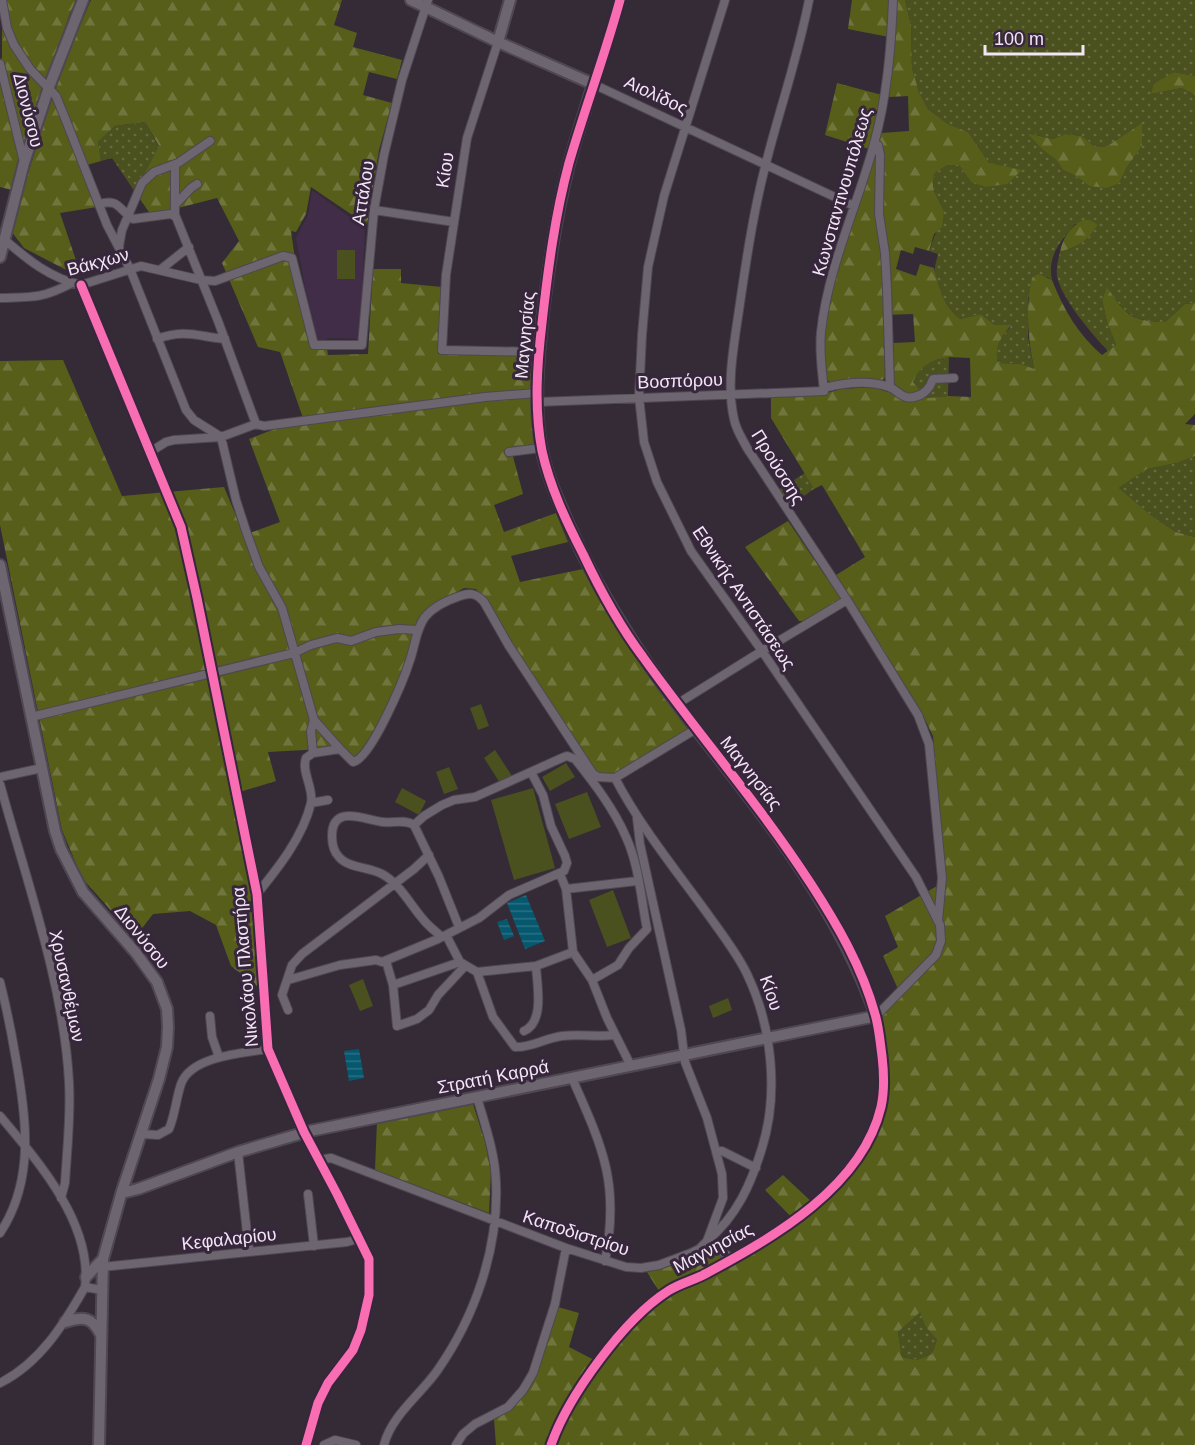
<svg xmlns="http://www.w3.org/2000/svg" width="1195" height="1445" font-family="Arial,sans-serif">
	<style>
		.built { fill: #412d47 }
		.grass { fill: url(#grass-dots); fill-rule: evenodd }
		.forest { fill: url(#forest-firs); fill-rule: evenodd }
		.pitch { fill: #4a511e }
		.water { fill: url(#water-rules) }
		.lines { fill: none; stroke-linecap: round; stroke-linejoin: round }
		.street-casing { stroke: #4f4751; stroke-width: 10 }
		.secondary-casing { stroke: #4f4751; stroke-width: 14 }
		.street { stroke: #6d6670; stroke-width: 8 }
		.secondary { stroke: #6d6670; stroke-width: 10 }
		.cycleway-casing { stroke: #37263c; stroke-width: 13 }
		.cycleway { stroke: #f96db3; stroke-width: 9 }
		.labels { text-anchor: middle; stroke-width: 6; stroke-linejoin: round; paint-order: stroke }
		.street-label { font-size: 18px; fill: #f2e6f5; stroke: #37263c }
	</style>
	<defs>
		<pattern id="grass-dots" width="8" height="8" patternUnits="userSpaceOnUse" patternTransform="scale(1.5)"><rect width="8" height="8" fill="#4a511e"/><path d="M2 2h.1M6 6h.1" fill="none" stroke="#656a3f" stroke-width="1.8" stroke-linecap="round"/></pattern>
		<pattern id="forest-firs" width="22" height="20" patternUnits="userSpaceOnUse" patternTransform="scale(1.5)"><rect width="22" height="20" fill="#565e1a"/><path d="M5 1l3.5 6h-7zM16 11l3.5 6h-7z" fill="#6f753c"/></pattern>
		<pattern id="water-rules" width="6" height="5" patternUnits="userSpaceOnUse" patternTransform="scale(1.5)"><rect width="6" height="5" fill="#06586f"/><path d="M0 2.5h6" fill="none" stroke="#2b7084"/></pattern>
	</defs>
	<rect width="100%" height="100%" fill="#342b37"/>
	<path class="built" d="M312,190L365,228L360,339L327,338V342L315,341L296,238L308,215Z"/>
	<path class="grass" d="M905,0H1195V76L1174,72L1151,94L1182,88L1195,95V303L1185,304L1165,322C1131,321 1127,315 1107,288L1102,300L1107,322L1116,345L1108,351C1092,334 1061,298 1057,276C1056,267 1058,260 1060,252C1079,246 1087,242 1098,225L1075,224C1060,242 1047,256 1052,280L1047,277L1028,297V337L1034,370L1021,364L998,363C994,346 1000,339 1011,326L995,325L981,314L960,319C947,307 934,288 935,268C935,264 937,259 938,254L929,251L944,211L933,189L934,174L947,165H959L971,182L989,163L968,132L948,124L928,109L919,92L912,68L911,25ZM1141,124L1142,146L1127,167L1119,183L1089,186L1076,176L1063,170L1056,160L1043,150L1028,133L1053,139L1067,134L1082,136L1095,147H1106Z
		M145,122L159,147L135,192L112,158L101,161L98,142L115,126Z
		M949,357L948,396L927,398L913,382C922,363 929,361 949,357Z
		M1195,456V537L1176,532L1152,516L1119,488L1147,469L1177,463Z
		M805,473L814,489L789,506L778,490Z
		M920,1311L925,1326L937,1340L932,1354L917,1360L902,1357L898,1332Z"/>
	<path class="forest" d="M2,0H77L70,13L43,92L12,190L0,187V59L2,58Z
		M91,0H342L334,25L357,33L353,47L402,60L397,79L369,72L363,95L392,103L379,150L367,225L311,187L306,214L296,232L291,231L296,266L314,343H326L328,355L368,354L373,269H401V283L442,287L438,354L536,356L537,444L511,449L523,494L494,505L504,532L556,513L568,542L511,556L520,582L583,569L610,617L691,729L618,773L607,776H598L476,589L464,588L427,610L403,675L386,712L361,755L354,761L341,748L268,752L276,781L233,794L252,893L261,989L231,966L216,925L190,911L153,914L140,931L123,924L82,878L62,830L0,525V361L63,360L122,496L224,487L244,535L280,522L249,439L303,418L280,352L258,347L222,263L239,241L217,198L151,215L135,192L159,146L145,122L115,126L98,142L101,161L87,165L97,207L60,213L80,272L74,274L24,248L11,231C34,153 57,75 91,0Z
		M852,0H905L911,25L912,68L919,92L928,109L948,124L968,132L989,163L1022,170L1007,184L986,187L971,182L959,165H947L934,174L933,189L944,211L942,227L934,234L929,251L915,247L913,254L901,250L896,269L916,276L920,264L934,268C939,290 943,304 960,319L981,314L995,325H1011C1001,338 994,346 998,363L1021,364L1034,369C1028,338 1025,309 1032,278L1038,274L1052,280C1064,310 1078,334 1102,355L1116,345L1107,322L1102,300L1107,287C1126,315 1130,321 1165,322L1185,304L1195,303V414L1185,424L1195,425V456L1177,463L1147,469L1119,488L1152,516L1176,532L1195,537V1445H496L494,1419C499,1416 506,1413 510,1409C539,1383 547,1342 558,1307L579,1313L569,1347L602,1364L619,1345L620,1337L664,1299L647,1272C671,1267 689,1261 708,1246L731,1263L795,1221L765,1190L783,1175L815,1205L858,1161L888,1083L886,1047L879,1013L898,989L883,956L898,947L885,916L937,886L945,884L933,736L921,711L849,596L803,621H799L745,547L788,521L828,580L865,557L822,485L814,489L771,418V396L827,393L841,389L858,388H876L888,392C896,376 894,360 893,343L915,342L913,314L884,315L885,378L881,381L860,379L830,382L825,379L824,331L829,299L869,149L825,135L837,83L882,95L881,133L909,131L908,96L889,97L894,38L848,29ZM949,357L970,358L971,397L948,396L927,398L913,382C922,364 929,361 949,357ZM920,1312L925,1326L937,1340L932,1354L917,1360L902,1357L898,1332Z
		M1174,72L1195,76V95L1182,88L1151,94L1154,84Z
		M1142,123V146L1127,167L1119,183L1107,188L1089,186L1076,176L1063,170L1056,160L1043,150L1027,133L1053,139L1066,134L1082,136L1095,147H1106Z
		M1083,220H1090L1098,225C1087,242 1079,246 1060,252C1063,237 1070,227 1083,220Z
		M472,1101L485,1142L491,1172L489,1213L375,1170L377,1121Z"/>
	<path class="pitch" d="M337,250H355V279H337Z
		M481,704L489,726L478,730L470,708Z
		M495,750L512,776L500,783L484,758Z
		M566,763L575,777L550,791L542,777Z
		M449,767L458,789L444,794L436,772Z
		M402,788L426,801L419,815L395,802Z
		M533,788L555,868L514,880L491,800Z
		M587,792L601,827L569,839L555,804Z
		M613,890L631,938L607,947L589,900Z
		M363,979L373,1006L360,1011L349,985Z
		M728,998L732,1010L713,1018L709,1006Z"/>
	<path class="water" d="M526,895L545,941L525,949L507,903Z
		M507,919L514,936L504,940L497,922Z
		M359,1049L364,1078L349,1081L344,1051Z"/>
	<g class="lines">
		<defs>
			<path id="street" d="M2,0L7,28L14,45L30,69L56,96L65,118L107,225L130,269L186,410L194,420L221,437L236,500L246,531L259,567L282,608L314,720L311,731L313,753
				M620,0L593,84L854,206
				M809,0C798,57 779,111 765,167C753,214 746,262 739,310C734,345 726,384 734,419C736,430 742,438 747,448L847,600L918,715L929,744L942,878L938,921
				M498,42L467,138L446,275L442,350L539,352
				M0,64L24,162
				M874,143L878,145L880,155L879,214L885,253L887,289L890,387
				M99,204C119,198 119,210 133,219L171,214L176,217L218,321L256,424
				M175,205L191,188L197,184
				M374,210L454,222
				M175,215V164
				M5,240C28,260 50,278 81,285L141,266L201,280L215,281L283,256L292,258L314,345H362L374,210L384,155L402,80L428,0
				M119,246L122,230L142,183L154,172L178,163L210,141
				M160,270L189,247
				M81,285L181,527L197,598L257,894L268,1049L304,1132L337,1194L369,1259V1295L361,1330L353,1350L328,1383L318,1403L306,1445
				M0,298C33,297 41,299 72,283
				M157,339C185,329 196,336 225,339
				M824,388C844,383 869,380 889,387C898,390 902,400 914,397C924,395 930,388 933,379L954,378
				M538,402L824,391C822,371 819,352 821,332C828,267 857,207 874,144C887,97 891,49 893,0
				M150,452L166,442L174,440L221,437L256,424L264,426L485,397L537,393
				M509,452L541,448
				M677,704L762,651L847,600
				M31,717L294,653L311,645L337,638L351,641L376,632L399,629L418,630
				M314,720L340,749
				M0,777L42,768
				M615,778C640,826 675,869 707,913C721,933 737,953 747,974C772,1026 779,1093 762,1148C751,1184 737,1216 707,1241L732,1259
				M0,784C26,879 64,985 69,1082C71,1116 67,1150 65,1183L61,1198
				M311,803L328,800
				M414,825L424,816L442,805L454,800L475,797L564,757L567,756L575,759C594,783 614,809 626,837C639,865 641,899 647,929L629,948L618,965L592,980
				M560,874L566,889L573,952L592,980L607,1018L631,1066
				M566,889L637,881
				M257,894C278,868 303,837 311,803C314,788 301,772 306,758L313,753L340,749L353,762C371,759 404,679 410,660C415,646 416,629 425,617C434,606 448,600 460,596C471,592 477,594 484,602L509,646L593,774L598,777L615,778L696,729
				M446,935L460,962L477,972L536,966L573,952
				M442,937C435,931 428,926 422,918C410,904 399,883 382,874C369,867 348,868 339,857C334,852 332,843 332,836C332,803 365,820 383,822C393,823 405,819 414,825L439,877L459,927
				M386,961L393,985L397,1026L417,1019L429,1010L438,995L465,966
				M477,972L493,1017L515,1047C532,1048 545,1038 562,1036C580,1034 597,1037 615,1035
				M288,980L340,965L376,960L382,962L438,939L479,918L509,895L564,871L567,863L565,856L551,826L543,795L531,772
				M0,982C6,1006 11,1030 15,1054C26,1114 36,1179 0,1233
				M393,985L460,962
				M288,1010L282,995L292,965L302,954L414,869L429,855
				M210,1016L212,1037L219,1057
				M524,1031C545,1022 537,985 536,966
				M572,1078C603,1148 620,1184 605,1261
				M0,1116C38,1161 93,1224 85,1287C64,1324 40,1363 0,1383
				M142,1134L158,1135L169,1129C175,1115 176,1099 181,1084C191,1056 243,1053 268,1049
				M238,1152L249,1251
				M717,1152L722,1151L756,1168
				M319,1160L331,1158L566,1248L626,1267L641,1268L659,1265L691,1253L699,1249L707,1241L723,1198L722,1174L707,1118L685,1062L681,1030L640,844L637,818
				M308,1194L314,1246
				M102,1267L347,1242L358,1239
				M85,1287L102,1290
				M324,1445L335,1440L356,1445
				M384,1445C391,1416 420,1395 437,1371C475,1317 499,1248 496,1182C495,1153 485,1125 477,1097
				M456,1445L463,1434L475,1424L508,1407L523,1390L533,1373L555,1304L566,1248
				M551,1445C566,1393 621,1327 664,1294C679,1282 700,1277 717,1267C746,1250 779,1234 806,1212C814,1206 821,1197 829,1190C856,1162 882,1129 884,1088C885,1065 880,1040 876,1016L936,955L941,941L940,925L916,877L762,651L691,551L657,482L644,442L639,397L642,335L648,267L664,196L725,0"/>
			<path id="secondary" d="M498,42L510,0
				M0,257L24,163L49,87L83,0
				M0,565L55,831L61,849L83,892L136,953L157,982L167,1009L168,1027L167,1047L159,1079L122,1191L103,1259L99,1445
				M122,1191L126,1192L138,1189L238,1152L310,1131L876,1016C840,913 774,828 707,743C653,675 604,605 569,525C558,500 546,474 541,446C534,405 538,363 542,322C548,270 555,219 568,168C575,140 585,112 593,84L498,42L411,0
				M86,1277L103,1259
				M65,1322C84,1316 92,1317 101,1335"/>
		</defs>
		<use href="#street" class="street-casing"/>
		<use href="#secondary" class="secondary-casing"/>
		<use href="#street" class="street"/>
		<use href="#secondary" class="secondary"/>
		<defs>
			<path id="cycleway" d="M81,285L181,527L197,598L257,894L268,1049L304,1132L337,1194L369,1259V1295L361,1330L353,1350L328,1383L318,1403L306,1445
				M551,1445C568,1396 624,1319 668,1291C680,1283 695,1280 707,1273C774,1237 862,1187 881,1107C885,1089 884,1073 882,1056C880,1042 879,1027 875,1014C862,967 837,924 811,884C760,805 698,734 643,657C619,625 600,590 583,554C566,521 550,487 542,451C534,409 537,365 542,323C548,269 555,215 569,163C585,108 605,55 620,0"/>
		</defs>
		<use href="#cycleway" class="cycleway-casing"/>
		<use href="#cycleway" class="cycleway"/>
	</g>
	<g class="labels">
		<g class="street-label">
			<text transform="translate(656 95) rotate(25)" y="6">Αιολίδος</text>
			<text transform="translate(28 110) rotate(76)" y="6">Διονύσου</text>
			<text transform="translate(445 170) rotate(-81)" y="6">Κίου</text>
			<text transform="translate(842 192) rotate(-74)" y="6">Κωνσταντινουπόλεως</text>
			<text transform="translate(363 193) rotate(-81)" y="6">Αττάλου</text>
			<text transform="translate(98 262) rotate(-15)" y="6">Βάκχων</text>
			<text transform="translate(525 335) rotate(-85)" y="6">Μαγνησίας</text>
			<text transform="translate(680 381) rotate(-2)" y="6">Βοσπόρου</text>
			<text transform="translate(778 467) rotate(58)" y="6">Προύσσης</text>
			<text transform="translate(744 598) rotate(56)" y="6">Εθνικής Αντιστάσεως</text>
			<text transform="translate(751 773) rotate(52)" y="6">Μαγνησίας</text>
			<text transform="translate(142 937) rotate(51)" y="6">Διονύσου</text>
			<text transform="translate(245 967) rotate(-95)" y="6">Νικολάου Πλαστήρα</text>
			<text transform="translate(67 986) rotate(78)" y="6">Χρυσανθέμων</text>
			<text transform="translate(771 993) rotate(71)" y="6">Κίου</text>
			<text transform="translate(493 1077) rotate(-11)" y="6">Στρατή Καρρά</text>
			<text transform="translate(576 1233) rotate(18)" y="6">Καποδιστρίου</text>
			<text transform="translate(229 1239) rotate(-6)" y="6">Κεφαλαρίου</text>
			<text transform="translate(713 1248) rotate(-28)" y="6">Μαγνησίας</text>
		</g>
	</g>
	<path d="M985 45v9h98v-9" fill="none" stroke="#f2e6f5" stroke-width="3"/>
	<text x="994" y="45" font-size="18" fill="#f2e6f5" stroke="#37263c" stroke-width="4.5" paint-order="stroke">100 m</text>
</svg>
